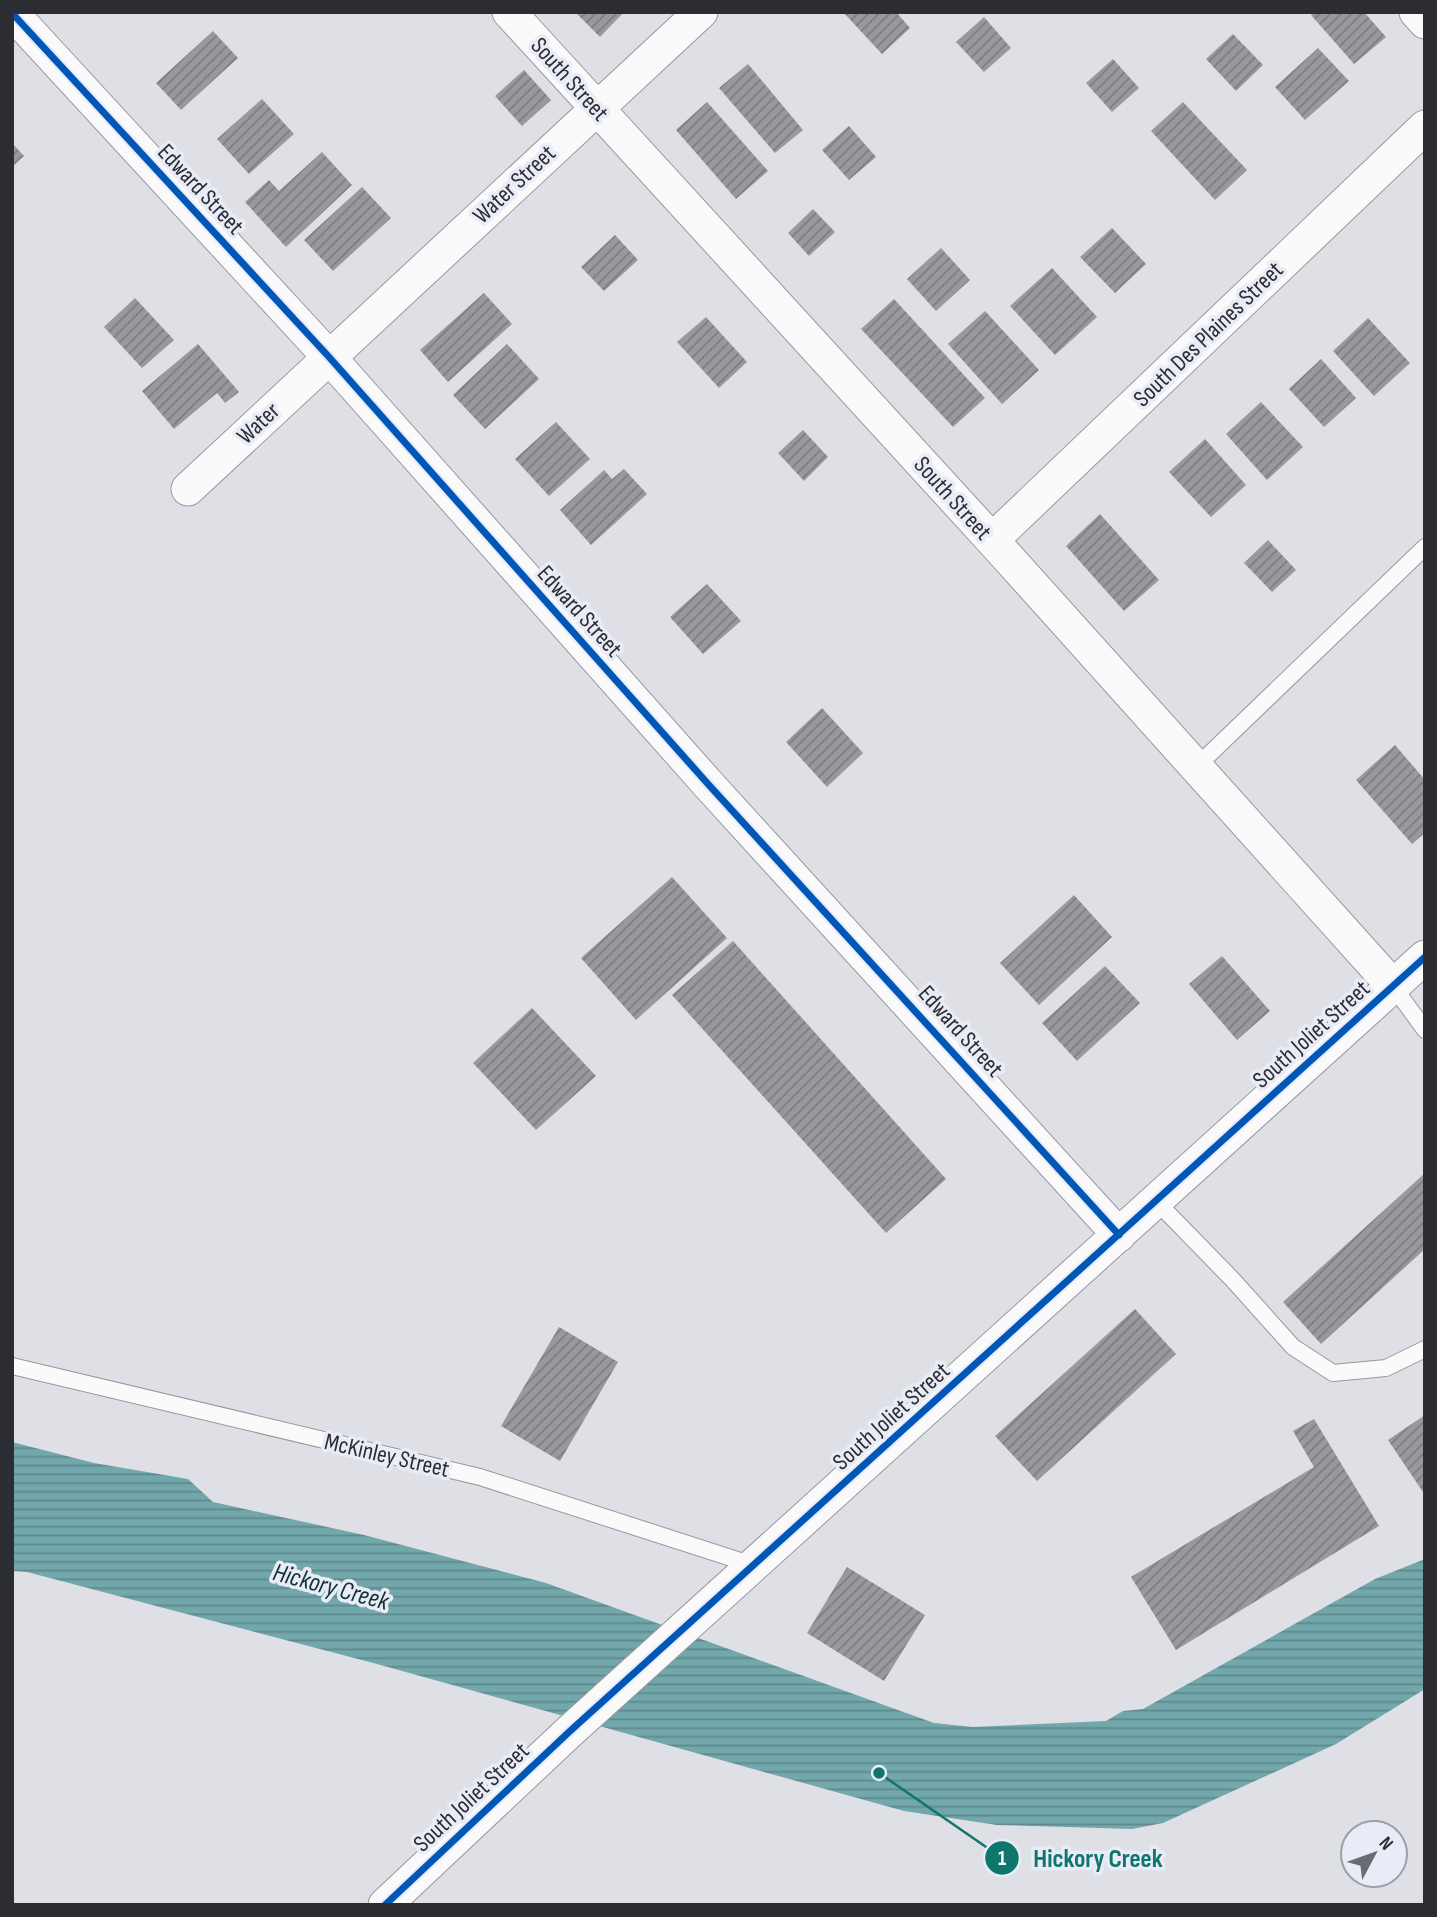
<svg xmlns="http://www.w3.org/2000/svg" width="1437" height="1917" font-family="'Sofia Sans Condensed',sans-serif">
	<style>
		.water { fill: url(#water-rules) }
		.building { fill: url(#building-hatch) }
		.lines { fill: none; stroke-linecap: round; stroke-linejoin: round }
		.service-casing { stroke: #98989d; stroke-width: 18 }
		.minor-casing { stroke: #98989d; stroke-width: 35 }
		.service { stroke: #fafafb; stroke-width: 16 }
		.minor { stroke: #fafafb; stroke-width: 33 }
		.cycleway-casing { stroke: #e9ebf7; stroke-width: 11 }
		.cycleway { stroke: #0057b8; stroke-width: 7 }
		.labels { text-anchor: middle; stroke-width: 7; stroke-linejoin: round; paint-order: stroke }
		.street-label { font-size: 24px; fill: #2c2d32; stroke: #e9ebf7 }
		.water-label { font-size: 26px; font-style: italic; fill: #113537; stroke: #e9ebf7 }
		.leader { fill: none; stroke: #0f766e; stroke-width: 2.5 }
		.callout-dot { fill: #0f766e; stroke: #e9ebf7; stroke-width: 2.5 }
		.mark-label { font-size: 21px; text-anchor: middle; font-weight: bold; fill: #fff }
		.callout-label { font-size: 26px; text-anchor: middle; font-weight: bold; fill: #0f766e; stroke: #e9ebf7; stroke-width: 7; stroke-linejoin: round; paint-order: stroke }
	</style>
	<defs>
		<pattern id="water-rules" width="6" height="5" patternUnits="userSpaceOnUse" patternTransform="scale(1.75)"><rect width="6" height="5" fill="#72a7ac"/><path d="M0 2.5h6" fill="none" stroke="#5e888d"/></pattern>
		<pattern id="building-hatch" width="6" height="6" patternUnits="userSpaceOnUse" patternTransform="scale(1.75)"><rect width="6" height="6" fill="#98999d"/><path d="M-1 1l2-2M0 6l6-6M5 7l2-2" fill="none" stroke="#7c7d81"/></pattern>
	</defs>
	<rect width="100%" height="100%" fill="#dfe0e6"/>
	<path class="water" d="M12,1442L94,1463L188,1479L213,1502L364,1535L546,1583L934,1723L973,1727L1106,1721L1123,1711L1143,1709L1375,1579L1425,1559V1689L1336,1744L1163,1823L1132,1829L997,1825L904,1811L377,1664L27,1572L12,1571Z"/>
	<path class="building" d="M575,12H624L600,37Z
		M843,12H896L910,28L882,54Z
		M1315,12H1364L1386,37L1354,64L1311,15Z
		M984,17L1011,48L984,72L956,42Z
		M213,31L238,58L181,110L156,83Z
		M1233,34L1263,65L1236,91L1206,59Z
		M1318,48L1349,81L1305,120L1275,87Z
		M1113,59L1139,88L1112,112L1086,83Z
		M748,64L803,130L775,153L719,88Z
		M524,70L551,100L522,126L495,96Z
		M262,99L294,134L249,174L217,139Z
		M707,102L768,171L736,199L676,130Z
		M1183,102L1247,170L1215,200L1151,131Z
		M849,126L876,157L849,180L822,150Z
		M12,143L24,156L12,167Z
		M322,152L352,185L286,247L245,202L269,180L279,191Z
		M362,187L391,218L333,271L304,240Z
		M813,209L835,232L809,256L788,233Z
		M1112,228L1146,264L1115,293L1080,257Z
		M615,235L638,260L604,291L581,267Z
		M941,248L970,280L936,311L907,279Z
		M1052,268L1097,317L1055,355L1010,306Z
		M484,293L512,324L448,382L420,350Z
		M135,298L174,340L142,368L104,327Z
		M894,299L985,398L953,427L861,329Z
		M985,311L1039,370L1002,404L948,344Z
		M706,317L747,362L719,388L677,342Z
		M1368,318L1410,363L1374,396L1333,351Z
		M198,344L239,392L225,403L217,393L174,429L142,391Z
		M507,344L539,379L485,429L453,395Z
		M1321,359L1356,398L1324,427L1289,389Z
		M1261,402L1303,447L1267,480L1226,434Z
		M556,422L590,459L549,496L515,459Z
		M803,430L828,457L804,481L778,453Z
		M1205,439L1246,485L1211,517L1169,472Z
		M624,469L647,494L591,545L560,510L604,470L612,479Z
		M1100,514L1159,580L1124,611L1066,546Z
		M1268,540L1296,570L1272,592L1244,563Z
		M707,584L741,621L703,654L670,617Z
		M822,708L863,753L827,787L786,742Z
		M1395,745L1425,780V833L1412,844L1356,780Z
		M672,877L727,938L636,1020L581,958Z
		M1074,895L1112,937L1039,1005L1000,963Z
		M733,941L946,1179L886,1233L672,995Z
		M1222,956L1270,1011L1237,1040L1189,984Z
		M1105,966L1140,1003L1077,1061L1042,1023Z
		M532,1008L596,1076L536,1130L473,1063Z
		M1425,1173V1249L1321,1344L1283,1302Z
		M1135,1309L1176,1354L1037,1481L995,1436Z
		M559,1327L618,1362L560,1461L501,1426Z
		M1425,1415V1495L1388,1440Z
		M1314,1419L1379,1526L1176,1650L1131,1577L1314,1467L1293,1431Z
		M847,1567L925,1615L884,1681L807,1633Z"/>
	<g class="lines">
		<defs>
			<path id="service" d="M1195,768L1425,547
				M1393,986L1425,1030
				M1156,1201L1232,1279L1293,1347L1333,1373L1386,1368L1425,1349
				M12,1366L480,1477L753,1565"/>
			<path id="minor" d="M509,12L992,540L1393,986
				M1416,12L1425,22
				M12,13L329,357L708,784L1119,1235
				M188,489L701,12
				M992,540L1425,127
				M385,1905L569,1732L1425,957"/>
		</defs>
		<use href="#service" class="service-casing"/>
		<use href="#minor" class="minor-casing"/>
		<use href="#service" class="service"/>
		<use href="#minor" class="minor"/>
		<defs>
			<path id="cycleway" d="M12,13L329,357L708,784L1119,1235
				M385,1905L569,1732L1425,957"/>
		</defs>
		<use href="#cycleway" class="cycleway-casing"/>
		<use href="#cycleway" class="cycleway"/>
	</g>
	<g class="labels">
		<g class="street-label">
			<text transform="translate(570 79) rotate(48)" y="8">South Street</text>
			<text transform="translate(514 184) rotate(-43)" y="8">Water Street</text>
			<text transform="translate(201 189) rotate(47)" y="8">Edward Street</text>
			<text transform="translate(1208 334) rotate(-44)" y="8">South Des Plaines Street</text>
			<text transform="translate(258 423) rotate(-43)" y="8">Water</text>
			<text transform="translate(953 498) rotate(48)" y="8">South Street</text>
			<text transform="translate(580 611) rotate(48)" y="8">Edward Street</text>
			<text transform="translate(961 1031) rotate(48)" y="8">Edward Street</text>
			<text transform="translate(1311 1034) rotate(-42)" y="8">South Joliet Street</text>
			<text transform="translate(891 1416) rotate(-42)" y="8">South Joliet Street</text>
			<text transform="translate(387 1455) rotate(13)" y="8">McKinley Street</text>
			<text transform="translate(471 1797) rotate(-43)" y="8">South Joliet Street</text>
		</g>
		<g class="water-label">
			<text transform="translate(331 1586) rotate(15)" y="9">Hickory Creek</text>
		</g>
	</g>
	<path class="leader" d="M879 1773L1002 1858"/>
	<g class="callout-dot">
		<circle cx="879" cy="1773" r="7"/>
		<circle cx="1002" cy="1858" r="18"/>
	</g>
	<g class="mark-label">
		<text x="1002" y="1865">1</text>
	</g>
	<g class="callout-label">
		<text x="1098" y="1867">Hickory Creek</text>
	</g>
	<rect width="1437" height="1917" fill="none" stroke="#2c2d32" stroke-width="28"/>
	<g transform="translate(1374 1854) rotate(49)"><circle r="33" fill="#e9ebf7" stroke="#9d9fa8" stroke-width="2"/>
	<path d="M0-5L12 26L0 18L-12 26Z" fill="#6b6c71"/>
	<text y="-10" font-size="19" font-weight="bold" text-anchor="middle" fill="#2c2d32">N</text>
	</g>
</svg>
